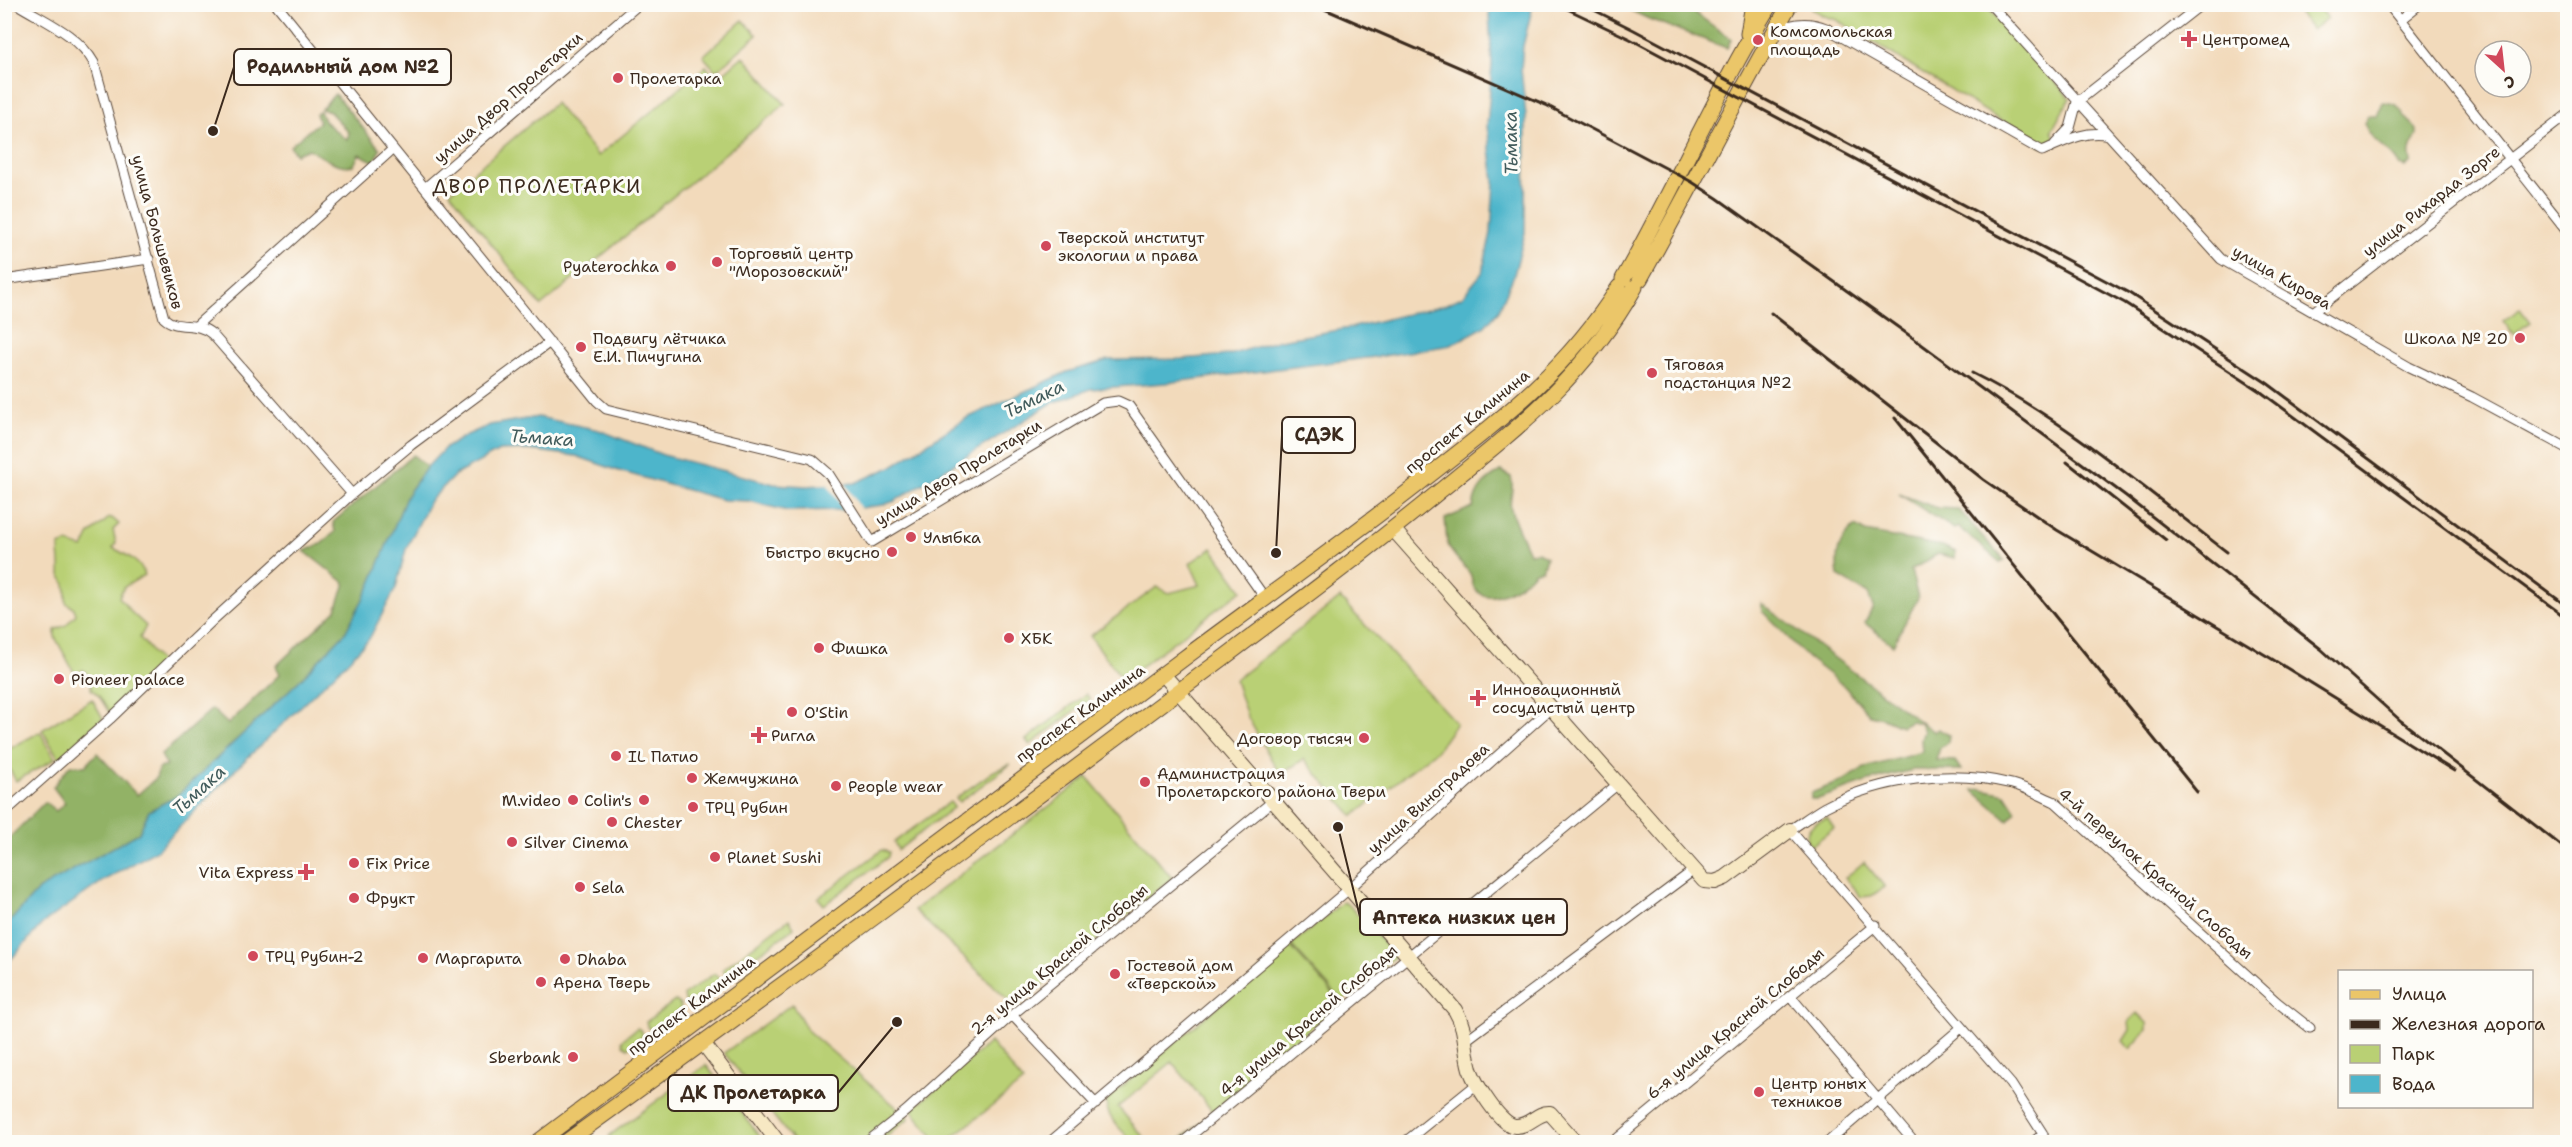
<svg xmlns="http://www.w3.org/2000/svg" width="2572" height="1147" font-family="'Shantell Sans',sans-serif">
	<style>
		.green { fill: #b9d074; stroke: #7a7d49; stroke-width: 1.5 }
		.forest { fill: #92b266; stroke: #666e42; stroke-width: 1.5 }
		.water { fill: #4db5cb; stroke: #447074; stroke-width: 1.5 }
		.pier { fill: #f2dabb }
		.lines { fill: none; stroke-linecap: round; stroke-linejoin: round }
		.street-casing { stroke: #564436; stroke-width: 11 }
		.secondary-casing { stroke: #564436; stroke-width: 16 }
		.primary-casing { stroke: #564436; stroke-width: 17 }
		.street { stroke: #fff; stroke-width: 9 }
		.secondary { stroke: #f7e8c3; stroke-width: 14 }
		.primary { stroke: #ebc669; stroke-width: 15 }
		.rail { stroke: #3b2a1e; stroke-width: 3 }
		.poi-dot { fill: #d1495b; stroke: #fdfcf7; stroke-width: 2 }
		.labels { text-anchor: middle; stroke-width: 6; stroke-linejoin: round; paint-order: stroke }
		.poi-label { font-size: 16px; fill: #3b2a1e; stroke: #fdfcf7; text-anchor: start }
		.street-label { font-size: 16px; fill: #3b2a1e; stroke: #fdfcf7 }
		.water-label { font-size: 18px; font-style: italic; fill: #415b5b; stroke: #fdfcf7 }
		.quarter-label { font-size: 20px; letter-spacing: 1.5px; fill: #3b2a1e; stroke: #fdfcf7 }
		.leader { fill: none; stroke: #3b2a1e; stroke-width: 2 }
		.callout-dot { fill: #3b2a1e; stroke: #fdfcf7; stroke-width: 2 }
		.callout { fill: #fdfcf7; stroke: #3b2a1e; stroke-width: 2 }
		.callout-label { font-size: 18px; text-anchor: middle; font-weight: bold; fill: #3b2a1e }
	</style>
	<rect width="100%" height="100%" fill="#fdfcf7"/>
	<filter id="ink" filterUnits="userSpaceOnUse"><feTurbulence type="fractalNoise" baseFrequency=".0167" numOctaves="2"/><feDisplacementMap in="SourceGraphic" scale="12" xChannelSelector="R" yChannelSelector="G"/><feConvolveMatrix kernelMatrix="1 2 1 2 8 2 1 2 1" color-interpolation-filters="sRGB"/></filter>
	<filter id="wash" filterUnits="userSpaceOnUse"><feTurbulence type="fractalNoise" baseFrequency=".008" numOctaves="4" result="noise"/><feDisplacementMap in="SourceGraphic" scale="24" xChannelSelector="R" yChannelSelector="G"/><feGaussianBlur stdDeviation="1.35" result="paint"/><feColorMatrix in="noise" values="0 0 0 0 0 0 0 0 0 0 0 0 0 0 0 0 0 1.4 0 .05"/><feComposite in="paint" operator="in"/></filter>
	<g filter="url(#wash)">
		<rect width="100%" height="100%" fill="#f2dabb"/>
		<path class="green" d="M1812,5H1985L2070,98L2052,130L2055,140L2042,146L1837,20L1824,16L1812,9Z
			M2294,5H2316L2327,18L2312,30L2293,6Z
			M743,20L757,35L716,71L703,56Z
			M743,56L785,104L541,306L450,192L555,103L598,156L706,66L717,79Z
			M2520,309L2530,322L2513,334L2503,321Z
			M109,518H112L119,524L113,530L116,543L113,548C125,554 140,561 145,575L124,587L119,597L132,613L146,626L140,638L161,663L159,669L111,715L99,696L91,689V678L83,670L75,674L55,637V630L66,625L76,614L74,608L66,603C65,592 68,585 60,575C61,566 59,556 59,546L67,543L83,548L90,534Z
			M1212,548L1242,590L1123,680L1090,636L1157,587L1169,593L1200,585L1190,563Z
			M1340,598L1456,723L1437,750L1353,816L1304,759L1280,775L1246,714L1235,680Z
			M1086,694L1090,699L1030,745L1026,740Z
			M92,699L103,718L59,759L42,730Z
			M40,732L55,759L16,781L5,761V751Z
			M1011,764L959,802L956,798L994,771Z
			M1087,777L1172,878L1016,1007L914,910Z
			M950,802L954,807L898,850L894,842Z
			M1827,818L1834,828L1811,846L1806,840C1807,826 1815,822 1827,818Z
			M882,850L889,852L888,857L824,905L818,898Z
			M1864,862L1885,887L1871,896L1861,897L1845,878Z
			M1343,902L1349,905L1396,956L1342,1001L1291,945Z
			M789,919L794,928L728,976L725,974L723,969Z
			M1290,946L1341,1002L1180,1142H1177L1213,1112L1172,1062L1118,1107L1148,1142H1133C1123,1131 1103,1116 1107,1099Z
			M714,974L719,977L720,982L690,1003L685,1001L684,995Z
			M675,1001L680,1004L681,1009L652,1030L648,1028L646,1022Z
			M792,1004L808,1031L909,1118L880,1142H794L724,1053Z
			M2137,1013L2147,1023V1030L2130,1049L2123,1041L2130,1030L2129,1022Z
			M637,1028L642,1031L643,1036L628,1048L623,1045L622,1040Z
			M990,1042L1023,1082L946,1142H938L911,1110Z
			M706,1065L764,1142H614L609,1136Z"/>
		<path class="forest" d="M1619,5H1684L1731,39L1727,48L1649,19Z
			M335,94L380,149L375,162L359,154L354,165C340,169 321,157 309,149L296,154L290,146L319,122L316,114L320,111L324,121L347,140L349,133L330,112L321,109Z
			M2383,102C2402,104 2398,109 2408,120C2412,124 2416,126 2417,131C2418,142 2406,144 2411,162L2405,167L2399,165C2390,148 2371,143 2364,123L2368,116H2377Z
			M413,455L427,467L407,495L370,586L345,633L300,680L177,796L149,811L139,833L39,889L5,927V842L45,802L56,811L65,803L53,787L70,765L85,766L97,753L137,795L156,778L159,768L167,766L161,755L212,709L228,724L280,674L276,666L336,610L345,583L304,551L321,544L335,532L333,522Z
			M1501,471L1511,477C1515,491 1508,497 1511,509C1515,524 1523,539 1529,553L1538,552L1546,557L1542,570L1535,571C1524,584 1491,608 1475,589C1471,584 1473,577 1469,572C1462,563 1450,554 1447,542C1446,535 1446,526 1445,519L1473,507C1476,488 1485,481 1501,471Z
			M1899,494L1937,508L1958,509L2004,560L2000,562L1958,527L1954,529Z
			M1855,526L1865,532L1942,546L1956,552L1955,558L1938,554L1911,570L1918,598L1893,645L1865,623L1873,607L1868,594L1838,576C1835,553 1838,541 1855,526Z
			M1761,603L1934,732L1938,729L1949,735L1948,742L1940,748L1936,760L1955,761L1961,770H1913L1869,781L1818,799H1811V793L1845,780L1862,769L1922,752L1921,739L1924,731L1920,723L1910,721L1901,726L1883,718L1870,715L1844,686L1808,658L1762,611Z
			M1982,789L2005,794L2016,811L2008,820L1973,790Z"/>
		<path class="water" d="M1492,5H1533L1523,46L1521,69L1526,116L1525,233L1514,275L1499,310L1484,327L1451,345L1383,356L1165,383L1091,389L1052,403L895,501L883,505L846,510L787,511L749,501L723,500L619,471L576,456L529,450L499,451L455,475L430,501L406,549L396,588L369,639L347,662L235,770L157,850L103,881L42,924L5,966V927L39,889L139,833L149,811L177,796L300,680L345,633L370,586L407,495L427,467L445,448L467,435L490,425L538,417L599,430L663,455L774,484L806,486L855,483L891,467L965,419L1067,372L1108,360L1181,359L1229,355L1280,340L1350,328L1444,305L1462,297L1482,273L1491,233L1494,180L1487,126L1492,65L1489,14Z"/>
		<path class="pier" d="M843,480L862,511L846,513L825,481Z"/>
	</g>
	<g filter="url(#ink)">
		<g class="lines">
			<defs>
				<path id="street" d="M17,4C44,21 78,34 94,63L164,318C178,331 196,320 212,334L352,494
					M276,4L597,401L606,409L812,459L828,473L872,542L1103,403L1118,401L1129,406L1265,598
					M1990,4L2221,259L2409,367L2472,397L2568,449
					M2388,4L2568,232
					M2400,20L2420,4
					M1777,31C1793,22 1809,21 1826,28L2042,151C2062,143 2085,129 2108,135
					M2055,144L2070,128L2077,102L2202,4
					M425,188L639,4
					M4,280L149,259
					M2313,312L2568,114
					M197,325L393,149
					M4,813L110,719L212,621L352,494L411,445L550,342
					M1791,997L1914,1142
					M1012,1015L1096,1104
					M1466,1040L1694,870
					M867,1142L906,1111L1012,1015L1273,801
					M1050,1142L1349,889L1551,708
					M1183,1142L1618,784
					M1405,1142L1477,1084
					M1613,1142L1876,925
					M1828,1142L1961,1028
					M2033,1142L2043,1134L2011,1084L1790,830C1802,822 1813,814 1825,807C1880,778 1951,769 2012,784C2027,788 2041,796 2055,802L2277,1002L2310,1028"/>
				<path id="secondary" d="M1393,529L1704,881L1715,882L1725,878L1790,830
					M1163,674L1455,1010C1467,1029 1464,1049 1470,1069C1475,1083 1500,1125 1515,1126C1529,1127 1537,1112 1550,1113L1576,1142
					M703,1043L778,1142"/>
				<path id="primary" d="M1748,34L1753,4
					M1623,279C1674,189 1716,93 1770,4
					M1640,279C1691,188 1738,95 1790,4
					M538,1142C753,982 966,819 1183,659C1261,601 1340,545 1417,485C1496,423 1564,374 1619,287
					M566,1142C777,990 986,835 1195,679C1278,617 1361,556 1441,490C1519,427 1585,376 1635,287"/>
			</defs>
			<use href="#street" class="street-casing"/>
			<use href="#secondary" class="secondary-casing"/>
			<use href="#primary" class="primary-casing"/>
			<use href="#street" class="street"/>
			<use href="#secondary" class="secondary"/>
			<use href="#primary" class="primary"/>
			<path class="rail" d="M1313,4L1546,105L1692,182L1717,198L1913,338L2126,496L2321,649L2401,721L2568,851
				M1557,4L1630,39L2125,303L2261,392L2568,619
				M1582,4L1634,30L2129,293L2267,383L2568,607
				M1771,313L1984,480L2057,530L2272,659L2454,771
				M1972,373C2065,419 2145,489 2227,552
				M1895,418L2197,792
				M2067,462L2166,540"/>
		</g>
	</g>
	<g class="poi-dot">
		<path d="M2186 30h6v6h6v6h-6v6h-6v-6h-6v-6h6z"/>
		<circle cx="1758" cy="40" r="6"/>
		<circle cx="618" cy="78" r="6"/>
		<circle cx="1046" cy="246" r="6"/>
		<circle cx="717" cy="262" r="6"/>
		<circle cx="671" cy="266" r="6"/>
		<circle cx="2520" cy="338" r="6"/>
		<circle cx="581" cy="347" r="6"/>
		<circle cx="1652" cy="373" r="6"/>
		<circle cx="911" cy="537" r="6"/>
		<circle cx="892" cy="552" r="6"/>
		<circle cx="1009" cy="638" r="6"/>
		<circle cx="819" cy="648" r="6"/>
		<circle cx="59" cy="679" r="6"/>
		<path d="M1475 689h6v6h6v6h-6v6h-6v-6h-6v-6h6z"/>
		<circle cx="792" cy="712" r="6"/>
		<path d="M756 726h6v6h6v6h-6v6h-6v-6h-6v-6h6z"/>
		<circle cx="1364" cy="738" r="6"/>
		<circle cx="616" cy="756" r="6"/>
		<circle cx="692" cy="778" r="6"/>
		<circle cx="1145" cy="782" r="6"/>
		<circle cx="836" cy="786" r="6"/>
		<circle cx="573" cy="800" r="6"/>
		<circle cx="644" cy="800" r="6"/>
		<circle cx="693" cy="807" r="6"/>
		<circle cx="612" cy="822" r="6"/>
		<circle cx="512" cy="842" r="6"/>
		<circle cx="715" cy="857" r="6"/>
		<circle cx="354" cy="863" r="6"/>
		<path d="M303 863h6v6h6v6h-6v6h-6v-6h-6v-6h6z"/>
		<circle cx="580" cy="887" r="6"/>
		<circle cx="354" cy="898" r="6"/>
		<circle cx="253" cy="956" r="6"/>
		<circle cx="423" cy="958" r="6"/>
		<circle cx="565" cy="959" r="6"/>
		<circle cx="1115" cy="974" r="6"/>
		<circle cx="541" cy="982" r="6"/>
		<circle cx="573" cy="1057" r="6"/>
		<circle cx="1759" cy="1092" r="6"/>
	</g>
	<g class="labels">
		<g class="poi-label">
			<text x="1770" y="37">Комсомольская<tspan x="1770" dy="18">площадь</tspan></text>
			<text x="2202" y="45">Центромед</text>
			<text x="630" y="84">Пролетарка</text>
			<text x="1058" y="243">Тверской институт<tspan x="1058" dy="18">экологии и права</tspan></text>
			<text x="729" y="259">Торговый центр<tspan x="729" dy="18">"Морозовский"</tspan></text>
			<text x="659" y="272" text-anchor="end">Pyaterochka</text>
			<text x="593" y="344">Подвигу лётчика<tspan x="593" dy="18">Е.И. Пичугина</tspan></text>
			<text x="2508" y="344" text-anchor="end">Школа № 20</text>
			<text x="1664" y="370">Тяговая<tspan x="1664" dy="18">подстанция №2</tspan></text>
			<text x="923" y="543">Улыбка</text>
			<text x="880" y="558" text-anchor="end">Быстро вкусно</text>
			<text x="1021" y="644">ХБК</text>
			<text x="831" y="654">Фишка</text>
			<text x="71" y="685">Pioneer palace</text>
			<text x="1492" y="695">Инновационный<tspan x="1492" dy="18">сосудистый центр</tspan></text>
			<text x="804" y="718">O'Stin</text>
			<text x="771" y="741">Ригла</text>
			<text x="1352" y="744" text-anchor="end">Договор тысяч</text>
			<text x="628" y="762">IL Патио</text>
			<text x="1157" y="779">Администрация<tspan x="1157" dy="18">Пролетарского района Твери</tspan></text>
			<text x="704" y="784">Жемчужина</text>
			<text x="848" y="792">People wear</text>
			<text x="561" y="806" text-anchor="end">M.video</text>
			<text x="632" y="806" text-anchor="end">Colin's</text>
			<text x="705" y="813">ТРЦ Рубин</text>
			<text x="624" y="828">Chester</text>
			<text x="524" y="848">Silver Cinema</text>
			<text x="727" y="863">Planet Sushi</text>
			<text x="366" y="869">Fix Price</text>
			<text x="294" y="878" text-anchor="end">Vita Express</text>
			<text x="592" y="893">Sela</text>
			<text x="366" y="904">Фрукт</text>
			<text x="265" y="962">ТРЦ Рубин-2</text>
			<text x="435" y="964">Маргарита</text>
			<text x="577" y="965">Dhaba</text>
			<text x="1127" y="971">Гостевой дом<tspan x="1127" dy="18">«Тверской»</tspan></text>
			<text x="553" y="988">Арена Тверь</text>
			<text x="561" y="1063" text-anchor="end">Sberbank</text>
			<text x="1771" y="1089">Центр юных<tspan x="1771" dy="18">техников</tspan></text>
		</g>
		<g class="street-label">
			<text transform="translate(508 97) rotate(-41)" y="6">улица Двор Пролетарки</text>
			<text transform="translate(2431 201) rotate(-38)" y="6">улица Рихарда Зорге</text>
			<text transform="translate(158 232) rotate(75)" y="6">улица Большевиков</text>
			<text transform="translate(2282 277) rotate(30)" y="6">улица Кирова</text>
			<text transform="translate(1467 421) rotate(-39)" y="6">проспект Калинина</text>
			<text transform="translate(958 472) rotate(-31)" y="6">улица Двор Пролетарки</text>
			<text transform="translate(1080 713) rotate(-36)" y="6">проспект Калинина</text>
			<text transform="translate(1428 798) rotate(-42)" y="6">улица Виноградова</text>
			<text transform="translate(2156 873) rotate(41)" y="6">4-й переулок Красной Слободы</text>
			<text transform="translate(1059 959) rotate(-40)" y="6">2-я улица Красной Слободы</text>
			<text transform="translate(691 1005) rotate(-37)" y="6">проспект Калинина</text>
			<text transform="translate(1308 1020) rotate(-40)" y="6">4-я улица Красной Слободы</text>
			<text transform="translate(1735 1023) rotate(-40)" y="6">6-я улица Красной Слободы</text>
		</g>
		<g class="water-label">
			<text transform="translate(1511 143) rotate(-91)" y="6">Тьмака</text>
			<text transform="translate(1034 399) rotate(-26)" y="6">Тьмака</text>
			<text transform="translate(542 438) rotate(4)" y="6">Тьмака</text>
			<text transform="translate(199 790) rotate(-42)" y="6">Тьмака</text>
		</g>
		<g class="quarter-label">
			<text x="537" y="193">ДВОР ПРОЛЕТАРКИ</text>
		</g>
	</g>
	<path class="leader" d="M213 131L234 67M1276 553L1282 435M1338 827L1360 917M897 1022L838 1093"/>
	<g class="callout-dot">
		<circle cx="213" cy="131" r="6"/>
		<circle cx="1276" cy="553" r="6"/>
		<circle cx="1338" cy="827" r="6"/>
		<circle cx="897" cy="1022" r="6"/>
	</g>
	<g class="callout">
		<rect x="234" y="49" width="217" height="36" rx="6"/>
		<rect x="1282" y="417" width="73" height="36" rx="6"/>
		<rect x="1360" y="899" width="207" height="36" rx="6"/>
		<rect x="668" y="1075" width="170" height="36" rx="6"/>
	</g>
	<g class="callout-label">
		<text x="343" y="73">Родильный дом №2</text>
		<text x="1319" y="441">СДЭК</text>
		<text x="1464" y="924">Аптека низких цен</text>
		<text x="753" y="1099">ДК Пролетарка</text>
	</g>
	<rect width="2572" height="1147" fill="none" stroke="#fdfcf7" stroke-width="24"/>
	<rect x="2338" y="970" width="195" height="138" fill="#fdfcf7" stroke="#afa8a0" stroke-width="1.5"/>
	<rect x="2350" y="990" width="30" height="9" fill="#ebc669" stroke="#afa8a0" stroke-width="1.5"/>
	<text x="2392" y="1000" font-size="18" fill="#3b2a1e">Улица</text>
	<rect x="2350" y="1020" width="30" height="9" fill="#3b2a1e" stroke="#afa8a0" stroke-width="1.5"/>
	<text x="2392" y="1030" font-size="18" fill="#3b2a1e">Железная дорога</text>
	<rect x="2350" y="1045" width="30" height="18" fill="#b9d074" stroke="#afa8a0" stroke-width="1.5"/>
	<text x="2392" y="1060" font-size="18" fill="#3b2a1e">Парк</text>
	<rect x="2350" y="1075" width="30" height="18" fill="#4db5cb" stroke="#afa8a0" stroke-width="1.5"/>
	<text x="2392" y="1090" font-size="18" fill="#3b2a1e">Вода</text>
	<g transform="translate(2503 69) rotate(153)"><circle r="28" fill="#fdfcf7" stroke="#afa8a0" stroke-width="1.5"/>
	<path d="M0-4.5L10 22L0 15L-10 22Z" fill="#d1495b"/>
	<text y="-9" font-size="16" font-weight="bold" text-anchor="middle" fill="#3b2a1e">С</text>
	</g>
</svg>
